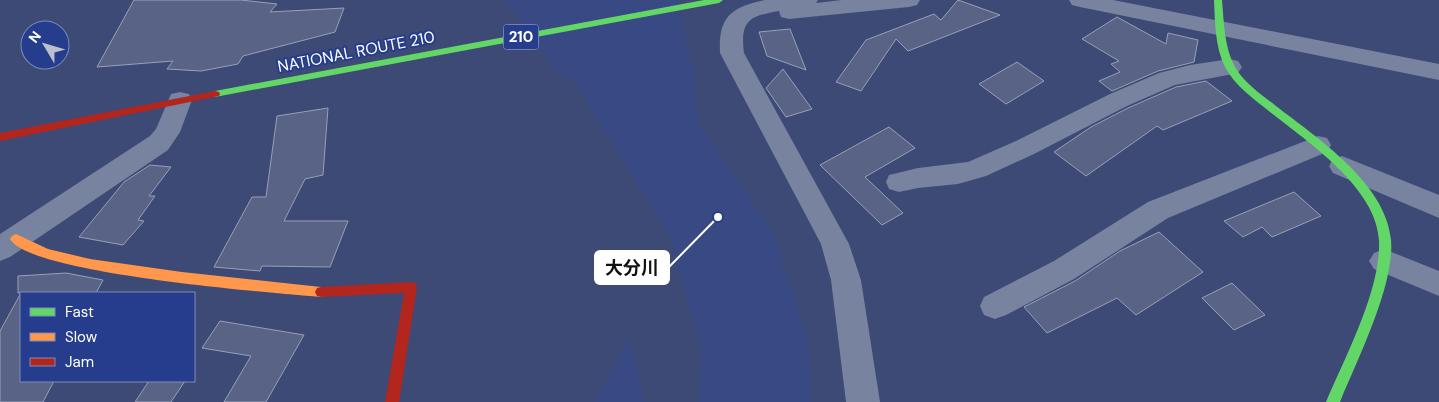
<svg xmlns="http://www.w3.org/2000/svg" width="1439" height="402" font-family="'DM Sans','Noto Sans JP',sans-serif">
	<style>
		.water { fill: #384983 }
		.building { fill: #586385; stroke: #98a0b8 }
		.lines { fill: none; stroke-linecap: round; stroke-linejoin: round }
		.street { fill: #7883a0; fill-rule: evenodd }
		.fast { fill: #63d668; fill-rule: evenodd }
		.slow { fill: #ff974d; fill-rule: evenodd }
		.jam { fill: #b3261e; fill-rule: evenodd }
		.labels { text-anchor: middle; stroke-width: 4; stroke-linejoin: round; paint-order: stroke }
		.shield { fill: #253d8c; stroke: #bec5dc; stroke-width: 1 }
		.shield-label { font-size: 15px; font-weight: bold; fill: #fff }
		.street-label { font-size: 16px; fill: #fff; stroke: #253d8c }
		.leader { fill: none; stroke: #fff; stroke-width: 2 }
		.callout-dot { fill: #fff; stroke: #253d8c; stroke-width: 2 }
		.callout { fill: #fff; stroke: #fff; stroke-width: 2 }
		.callout-label { font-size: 18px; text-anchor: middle; font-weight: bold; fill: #111 }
	</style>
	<rect width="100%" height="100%" fill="#3c4a75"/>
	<path class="water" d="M503,0H678L693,67L698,123L774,234L809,345L810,402H699L701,350L669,236L574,81L557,72L524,24Z
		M629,337L644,402H595Z"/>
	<path class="building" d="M134,0H241L277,4L270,12L344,8L335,32L243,56L238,64L201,71L167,69L173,61L97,67Z
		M958,0L1000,15L908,51L896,39L861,91L836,82L866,40L934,14L941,20Z
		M1117,17L1166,44L1168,33L1198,40L1194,62L1158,71L1112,91L1099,81L1120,72L1111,64L1119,61L1082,39Z
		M790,29L806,70L767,56L759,32Z
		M1017,62L1044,81L1006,104L979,84Z
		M783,69L812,109L786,117L766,88Z
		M1206,81L1232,101L1163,130L1157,126L1086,176L1054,152L1091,127L1128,108L1176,87Z
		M328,108L323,175L305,179L284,221H348L330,267L262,266L260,271L214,267L252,197H266L277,116Z
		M889,127L915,148L865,177L903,213L882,225L820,165Z
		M150,165L171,167L149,196H155L138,220L144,221L123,245L79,237L124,182Z
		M1294,192L1321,216L1272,237L1262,227L1243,237L1224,221Z
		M1159,232L1203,272L1136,315L1117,298L1047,333L1024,307L1075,281L1120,251Z
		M66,273L103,280L96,293H21V381H54L43,402H0V331L21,293H18V276Z
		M1232,283L1265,315L1234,330L1202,298Z
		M220,321L304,335L266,402H224L251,356L202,348Z
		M149,381H185L171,402H135Z"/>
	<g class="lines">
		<path class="street" d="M765,0H818L816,3L842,0H920L917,5L909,7L789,19L781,17L779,11C749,16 740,21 744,53L849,244L861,280L880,402H846L831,280L821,244L720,53C718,16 732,7 765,0Z
			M1069,0H1113L1439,64V80L1080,7L1072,5Z
			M1230,59L1238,61L1242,67L1238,73L1175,85L1127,106L1034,154L986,176L958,184L918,188L899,192L889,189L886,182L889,175L918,168L968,162L1016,141L1110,94L1159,73L1190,65Z
			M180,92L189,94L192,100L180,132L168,150L10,257L0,261V234L150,136L156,129L171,94Z
			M1318,136L1327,138L1331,145L1327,152L1168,218L1074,279L1006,315L995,319L984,315L980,306L984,297L1054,261L1148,202Z
			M1342,156L1439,195V218L1333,173L1329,166L1333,159Z
			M1384,249L1439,271V296L1374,269L1369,261L1374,253Z"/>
		<path class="fast" d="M704,0H723L719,3L215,97L210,94L215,91Z
			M1214,0H1222C1224,22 1224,47 1235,67C1244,83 1262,95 1276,106C1317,138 1386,183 1391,240C1395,285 1357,360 1340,402H1326C1345,357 1381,290 1379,241C1377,188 1308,142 1270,112C1254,99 1235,86 1225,67C1215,47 1215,22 1214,0Z"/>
		<path class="slow" d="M16,234L48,249L90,259L182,272L321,287L325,288L327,292L325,296L321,297C274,293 29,274 10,239L12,236Z"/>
		<path class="jam" d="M215,91L219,92L220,94L219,96L0,141V133Z
			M411,282L415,283L417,287L399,402H385L404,293L321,297L317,296L315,292L317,288L321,287Z"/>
	</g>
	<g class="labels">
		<rect class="shield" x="503.5" y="24.5" width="35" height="25" rx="4"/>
		<g class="shield-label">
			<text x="521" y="42">210</text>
		</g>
		<g class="street-label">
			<text transform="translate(356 51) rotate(-11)" y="6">NATIONAL ROUTE 210</text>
		</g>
	</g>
	<path class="leader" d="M718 217L669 267"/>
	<circle class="callout-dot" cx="718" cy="217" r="5"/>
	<rect class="callout" x="595" y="251" width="74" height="33" rx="5"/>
	<g class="callout-label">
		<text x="632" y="274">大分川</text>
	</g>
	<rect x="20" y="292" width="175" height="90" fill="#253d8c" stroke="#7c8bba"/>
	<rect x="30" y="308" width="25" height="8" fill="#63d668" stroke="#7c8bba"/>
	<text x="65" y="317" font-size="15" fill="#ffffff">Fast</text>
	<rect x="30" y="333" width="25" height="8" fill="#ff974d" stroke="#7c8bba"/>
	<text x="65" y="342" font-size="15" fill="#ffffff">Slow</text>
	<rect x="30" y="358" width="25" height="8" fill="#b3261e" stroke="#7c8bba"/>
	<text x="65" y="367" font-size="15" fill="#ffffff">Jam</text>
	<g transform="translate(45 45) rotate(308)"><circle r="24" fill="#253d8c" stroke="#7c8bba"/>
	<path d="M0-4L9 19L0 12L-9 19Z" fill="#bbc0cf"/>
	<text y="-8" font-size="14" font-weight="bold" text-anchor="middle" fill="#ffffff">N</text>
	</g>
</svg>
